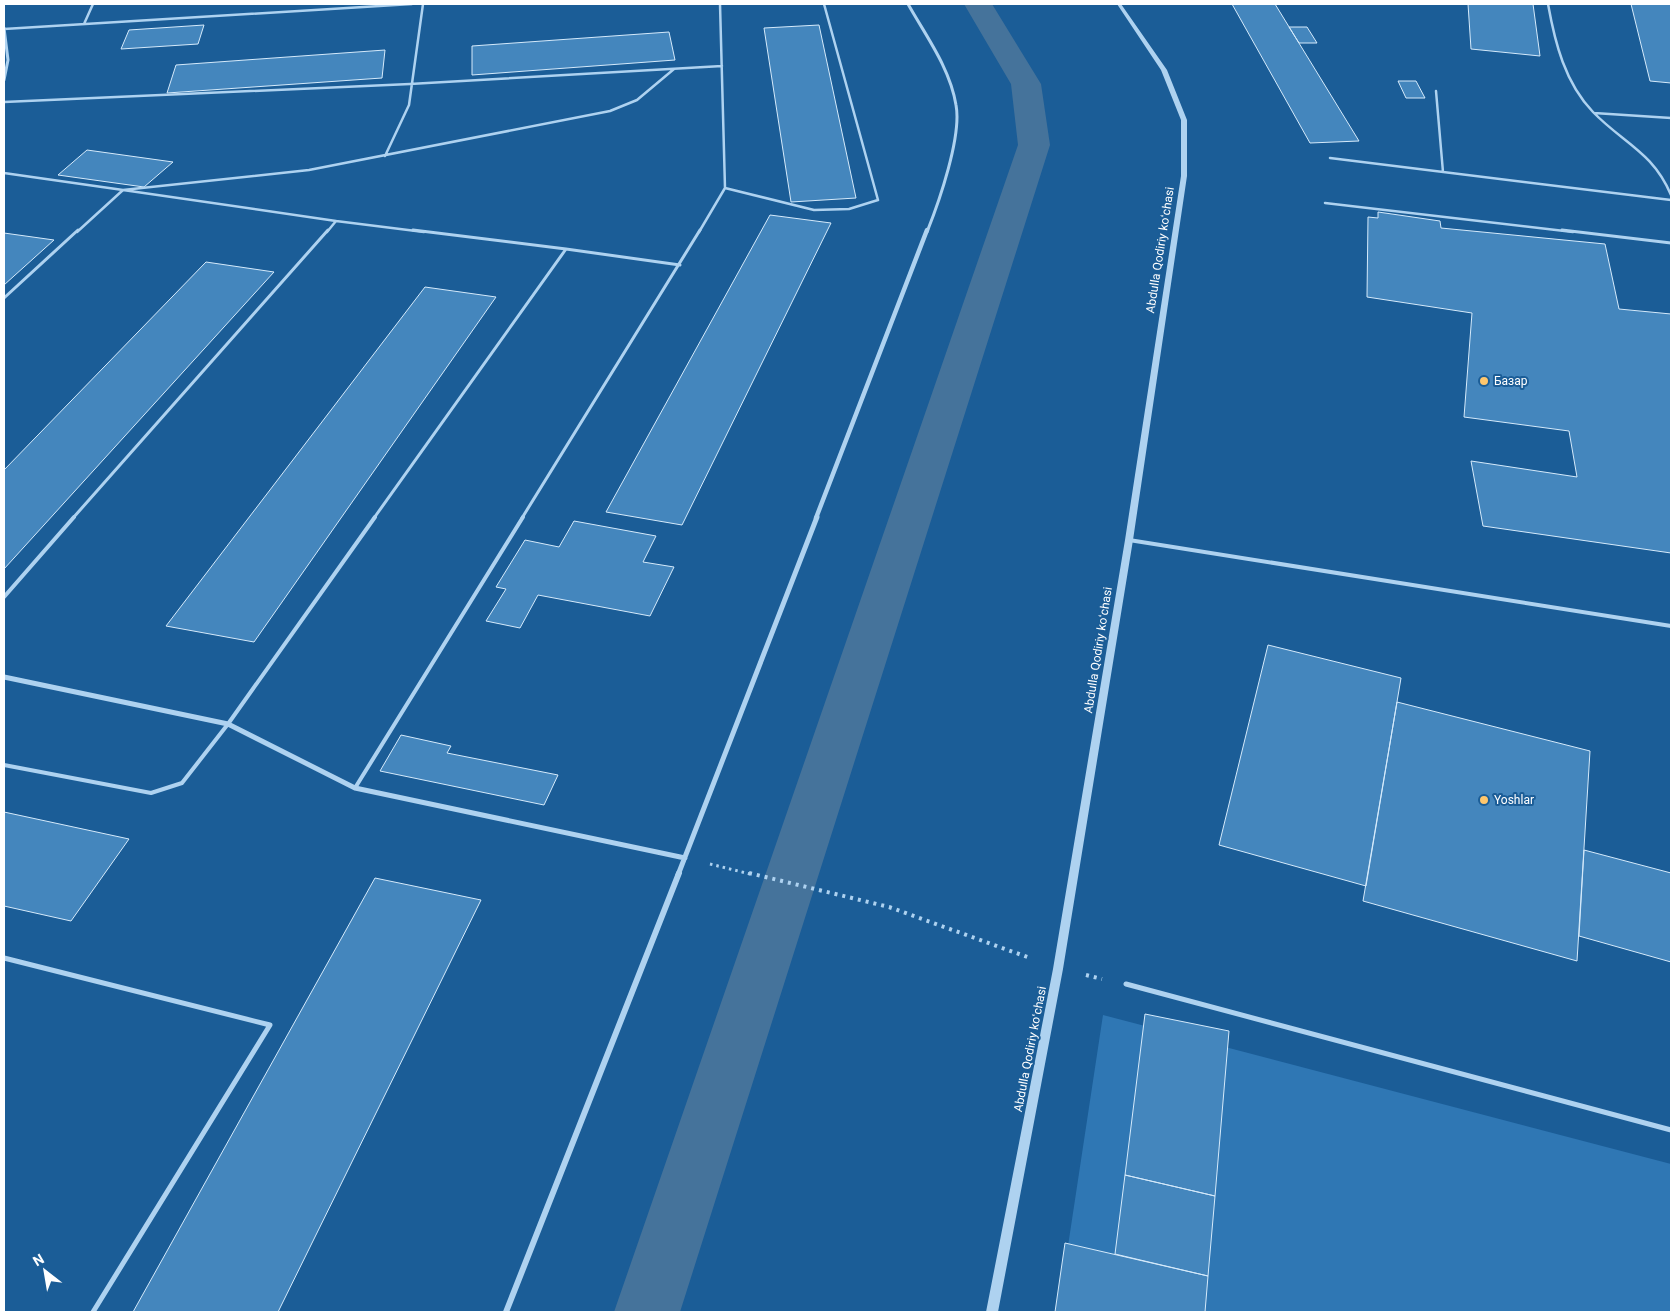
<svg xmlns="http://www.w3.org/2000/svg" width="1675" height="1316" font-family="Roboto,sans-serif">
	<style>
		.green { fill: #2f77b4 }
		.lines { fill: none; stroke-linecap: round; stroke-linejoin: round }
		.canal { fill: #45739b; fill-rule: evenodd }
		.building { fill: #4486bd; stroke: #d5eafb }
		.path-far1 { stroke: #aed2f0; stroke-width: 3; stroke-dasharray: 2.5 4; stroke-linecap: butt }
		.path { stroke: #aed2f0; stroke-width: 4; stroke-dasharray: 3 5; stroke-linecap: butt }
		.service-far3 { stroke: #aed2f0; stroke-width: 2.5 }
		.service-far2 { stroke: #aed2f0; stroke-width: 3 }
		.service-far1 { stroke: #aed2f0; stroke-width: 4 }
		.service { stroke: #aed2f0; stroke-width: 5 }
		.minor-far3 { stroke: #aed2f0; stroke-width: 3 }
		.minor-far2 { stroke: #aed2f0; stroke-width: 4.5 }
		.minor-far1 { stroke: #aed2f0; stroke-width: 5 }
		.minor { stroke: #aed2f0; stroke-width: 6 }
		.tertiary { fill: #aed2f0; fill-rule: evenodd }
		.poi-dot { fill: #ffc76d; stroke: #1b5d97; stroke-width: 2 }
		.labels { text-anchor: middle; stroke-width: 4; stroke-linejoin: round; paint-order: stroke }
		.street-label { font-size: 12px; fill: #fff; stroke: #1b5d97 }
		.poi-label { font-size: 12px; fill: #fff; stroke: #1b5d97; text-anchor: start }
	</style>
	<rect width="100%" height="100%" fill="#1b5d97"/>
	<path class="green" d="M1103,1015L1671,1164V1312H1058Z"/>
	<g class="lines">
		<path class="canal" d="M964,4H992L1041,84L1050,145L680,1312H614L1018,145L1011,84Z"/>
	</g>
	<path class="building" d="M1232,4H1275L1359,141L1310,143Z
		M1468,4H1533L1540,56L1471,49Z
		M1631,4H1671V83L1650,81Z
		M204,25L198,44L121,49L129,30Z
		M819,25L856,198L791,202L764,28Z
		M1289,27H1307L1317,43H1299Z
		M669,32L675,60L472,75V46Z
		M385,50L382,78L167,93L176,65Z
		M1398,81H1416L1425,98H1406Z
		M87,150L173,162L144,187L58,175Z
		M1378,212L1440,221L1441,228L1605,244L1619,309L1671,314V553L1483,526L1471,461L1577,477L1569,431L1464,417L1472,313L1367,297L1368,217L1378,218Z
		M770,215L831,223L682,525L606,512Z
		M4,233L54,240L4,285Z
		M206,262L274,272L4,569V470Z
		M425,287L496,297L254,642L166,626Z
		M574,521L656,536L643,562L674,567L650,616L538,595L520,628L486,621L506,589L496,587L525,540L559,547Z
		M1268,645L1401,678L1366,886L1219,845Z
		M1397,702L1590,751L1577,961L1363,901Z
		M401,735L451,746L447,753L558,775L544,805L380,771Z
		M4,812L129,839L71,921L4,906Z
		M1584,850L1671,873V962L1579,936Z
		M375,878L481,900L278,1312H133Z
		M1145,1014L1229,1031L1215,1196L1125,1175Z
		M1125,1175L1215,1196L1208,1276L1115,1254Z
		M1065,1243L1208,1276L1205,1312H1055Z"/>
	<g class="lines">
		<path class="path-far1" d="M710,864L754,875"/>
		<path class="path" d="M749,873L889,907L1030,958
			M1086,975L1102,979"/>
		<path class="service-far3" d="M1548,4C1555,43 1565,83 1593,112C1623,143 1653,152 1671,195
			M84,24L93,4
			M4,29L412,4
			M1436,91L1443,172
			M4,102L410,84L722,66
			M1594,113L1671,118
			M385,156L409,105L423,4
			M1330,158L1671,200
			M4,173L123,190L309,170L610,111L637,100L674,69
			M725,188L814,210L849,209L878,200L824,4
			M1325,203L1573,232
			M336,221L424,232
			M77,232L123,190L336,221L327,232
			M699,232L725,188L720,4"/>
		<path class="service-far2" d="M1562,230L1671,243
			M566,249L680,265
			M4,298L78,230
			M73,518L328,230
			M374,518L566,249L413,230
			M522,518L700,230"/>
		<path class="service-far1" d="M1129,540L1671,626
			M4,597L74,517
			M4,765L151,793L182,783L228,724L375,517
			M355,788L523,517"/>
		<path class="service" d="M4,958L270,1025L93,1312
			M1126,984L1671,1130"/>
		<path class="minor-far3" d="M908,4C926,36 950,68 956,105C962,136 939,202 927,232
			M4,28L8,60L4,80"/>
		<path class="minor-far2" d="M816,518L927,230"/>
		<path class="minor-far1" d="M4,677L228,724L355,788L685,858
			M678,875L817,517"/>
		<path class="minor" d="M506,1312L679,873"/>
		<path class="tertiary" d="M1117,4H1121L1167,70L1187,120V176L1133,540L1063,969L998,1312H986L1053,969L1125,540L1181,176V120L1161,70Z"/>
	</g>
	<g class="poi-dot">
		<circle cx="1484" cy="381" r="5"/>
		<circle cx="1484" cy="800" r="5"/>
	</g>
	<g class="labels">
		<g class="street-label">
			<text transform="translate(1160 250) rotate(-81)" y="4">Abdulla Qodiriy koʻchasi</text>
			<text transform="translate(1098 650) rotate(-81)" y="4">Abdulla Qodiriy koʻchasi</text>
			<text transform="translate(1030 1049) rotate(-79)" y="4">Abdulla Qodiriy koʻchasi</text>
		</g>
		<g class="poi-label">
			<text x="1494" y="385">Базар</text>
			<text x="1494" y="804">Yoshlar</text>
		</g>
	</g>
	<rect width="1675" height="1316" fill="none" stroke="#ffffff" stroke-width="10"/>
	<g transform="translate(45 1271) rotate(329)" stroke="#1b5d97" stroke-width="4" paint-order="stroke">
	<path d="M0-4L9 19L0 12L-9 19Z" fill="#ffffff"/>
	<text y="-8" font-size="14" font-weight="bold" text-anchor="middle" fill="#ffffff">N</text>
	</g>
</svg>
